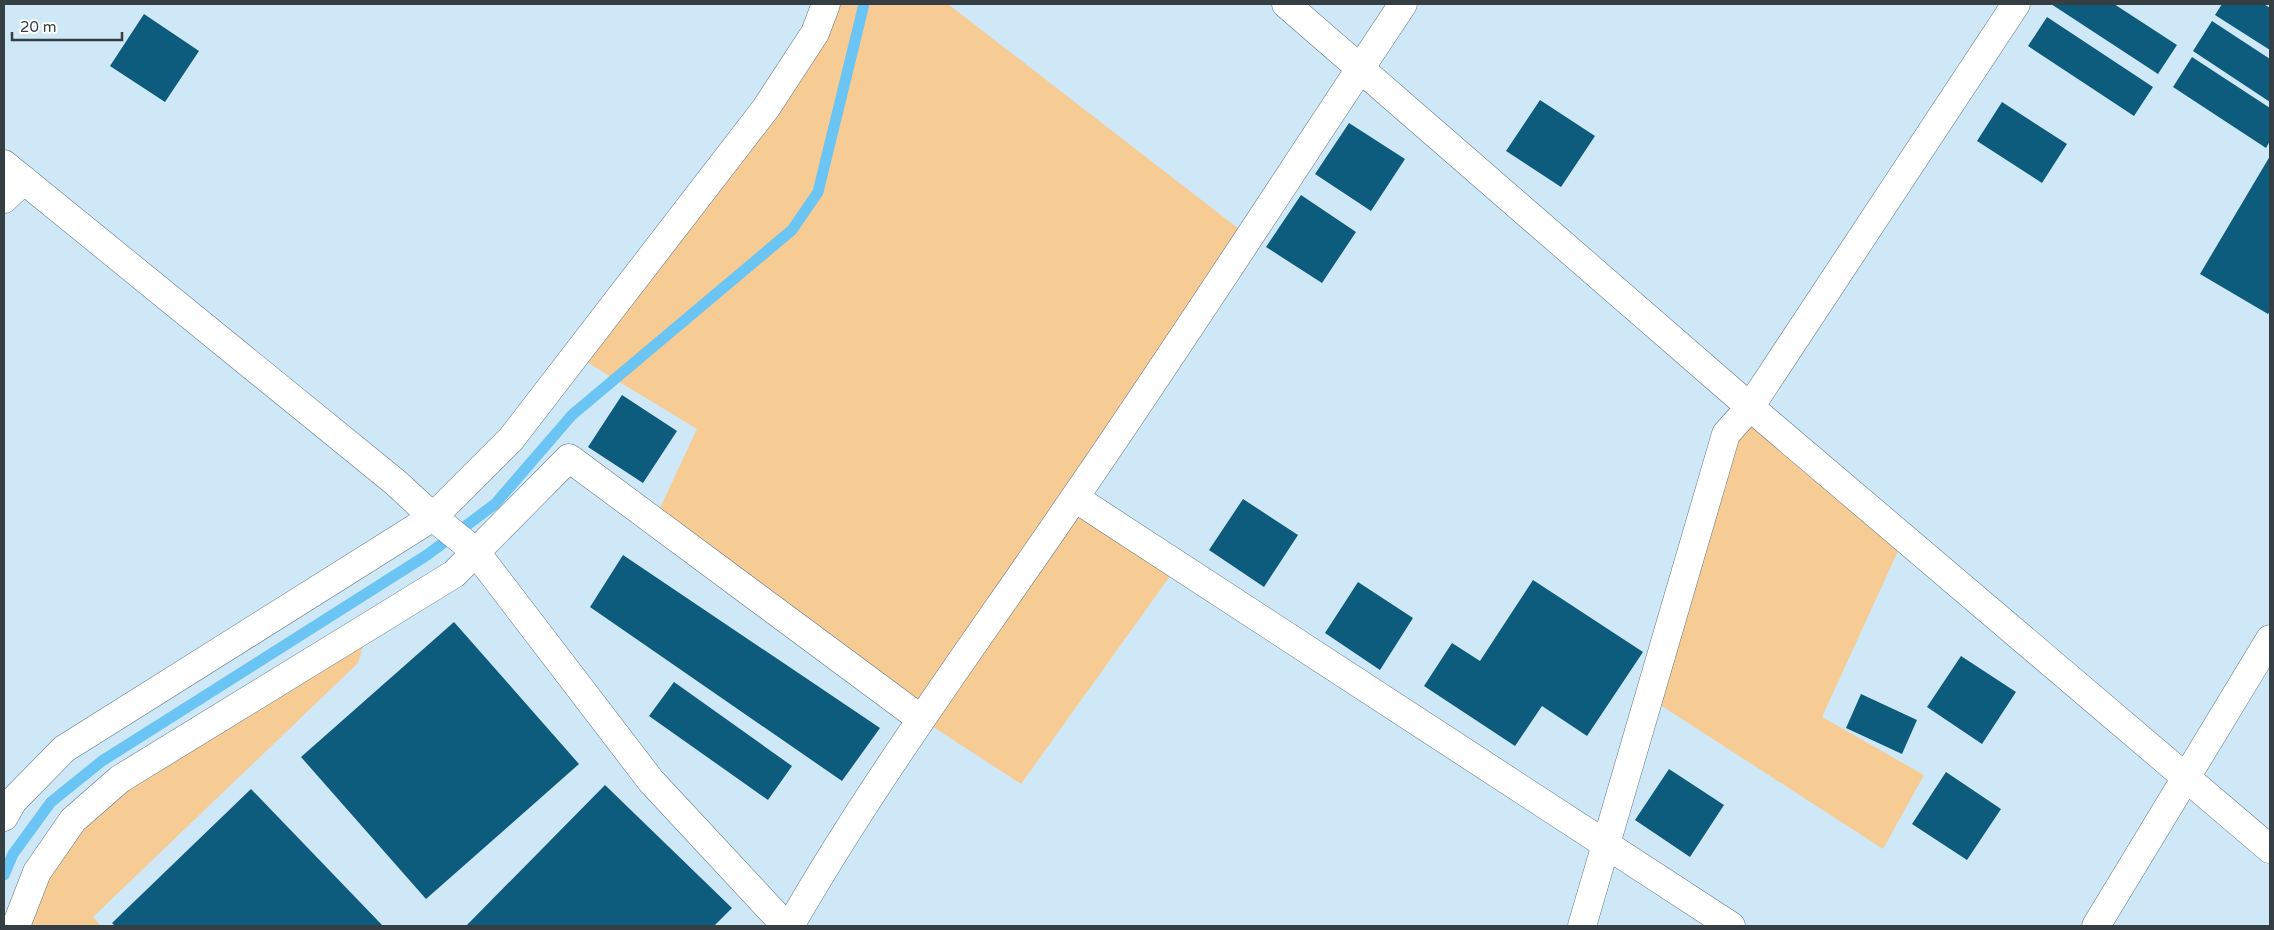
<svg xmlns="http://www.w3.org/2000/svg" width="2274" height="930" font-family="'Varela Round',sans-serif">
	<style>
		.green { fill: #f6cb94 }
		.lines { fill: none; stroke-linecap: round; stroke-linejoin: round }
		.stream { stroke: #6ac4f4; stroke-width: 11 }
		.building { fill: #0d5b7d }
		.street-casing { stroke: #5f7683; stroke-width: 29 }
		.secondary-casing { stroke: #5f7683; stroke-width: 29 }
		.street { stroke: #fff; stroke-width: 28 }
		.secondary { stroke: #fff; stroke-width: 28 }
	</style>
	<rect width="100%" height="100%" fill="#cfe8f7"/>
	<path class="green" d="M837,4H948L1248,236L1075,498L1178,565L1021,784L921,719L654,521L697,429L580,358Z
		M1746,413L1904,538L1822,717L1924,775L1883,849L1648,697Z
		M365,640L358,663L93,917L101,926H16L37,872L120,779Z"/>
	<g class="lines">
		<path class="stream" d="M4,875L13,854L51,802L102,761L427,555L495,504L572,415L792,230L818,192L864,4"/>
	</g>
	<path class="building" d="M2051,4H2114L2177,45L2158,74Z
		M2222,4H2264L2270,8V50L2215,15Z
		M144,14L199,51L165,102L110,66Z
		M2047,17L2153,87L2134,116L2028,46Z
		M2212,21L2270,59V102L2193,51Z
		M2192,57L2270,108V141L2266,148L2173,87Z
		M1540,100L1595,136L1561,187L1506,151Z
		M2002,102L2067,144L2042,183L1977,141Z
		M1349,123L1405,159L1371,211L1315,174Z
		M2270,156V311L2268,314L2200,274Z
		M1301,195L1356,232L1322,283L1266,247Z
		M622,395L677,431L643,483L588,447Z
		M1243,499L1298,535L1264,587L1209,550Z
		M623,555L880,728L842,781L590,607Z
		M1533,580L1643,652L1587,736L1542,706L1515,746L1424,686L1452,643L1480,661Z
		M1358,582L1413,618L1380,670L1325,633Z
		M454,622L579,764L426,899L301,757Z
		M1961,656L2016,692L1982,744L1927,707Z
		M674,682L792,766L768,800L649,716Z
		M1861,694L1917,720L1902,754L1846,728Z
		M1669,769L1724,805L1690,857L1635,820Z
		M1946,772L2001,809L1967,860L1912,824Z
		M605,785L732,908L714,926H466Z
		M251,789L382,925L115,926L112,923Z"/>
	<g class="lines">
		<defs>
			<path id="street" d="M4,164L395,482L433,517L475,551L651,781L786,926
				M4,199L24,180
				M1075,498L1731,926
				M4,817L13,801L64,749L433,517L511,439L766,108L815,33L826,4
				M16,926L37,872L73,820L120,779L454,574L569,458L921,719
				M1582,926L1726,434L1750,407L2016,4"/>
			<path id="secondary" d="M1286,4L1750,407L2270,849
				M790,926C875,778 977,641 1073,500C1186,336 1293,169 1403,4
				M2096,926L2270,639"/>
		</defs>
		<use href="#street" class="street-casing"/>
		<use href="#secondary" class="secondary-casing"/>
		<use href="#street" class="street"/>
		<use href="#secondary" class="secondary"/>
	</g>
	<rect width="2274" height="930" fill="none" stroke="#343e43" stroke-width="10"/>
	<path d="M12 32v8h110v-8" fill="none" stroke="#343e43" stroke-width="2.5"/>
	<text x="20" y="32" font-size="15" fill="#343e43" stroke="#ffffff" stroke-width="4" paint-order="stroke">20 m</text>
</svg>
